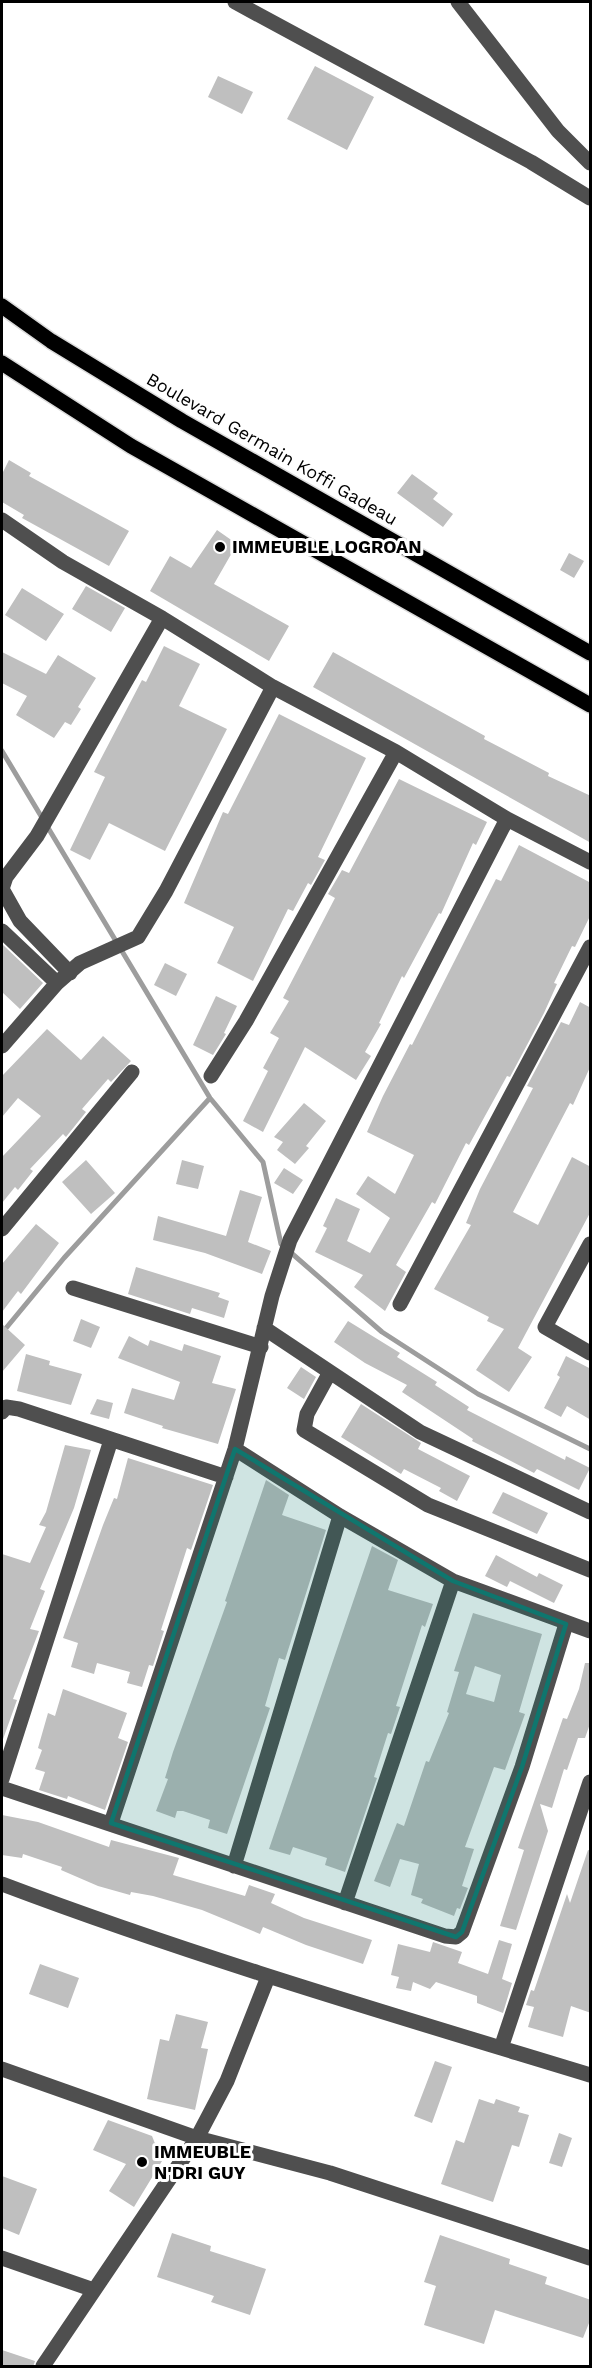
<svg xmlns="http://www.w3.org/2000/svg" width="592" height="2368" font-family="'Work Sans',sans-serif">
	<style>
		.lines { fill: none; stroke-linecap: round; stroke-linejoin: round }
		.stream { stroke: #9d9d9d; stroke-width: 5 }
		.building { fill: #bfbfbf; fill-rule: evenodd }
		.major-casing { stroke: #dbdbdb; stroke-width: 18 }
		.minor { stroke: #4f4f4f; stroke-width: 15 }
		.major { stroke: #000; stroke-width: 15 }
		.marked { fill: #0f766e; fill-opacity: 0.2; stroke: #0f766e; stroke-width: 4.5; stroke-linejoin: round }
		.poi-dot { fill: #000; stroke: #fff; stroke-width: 2 }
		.labels { text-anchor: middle; stroke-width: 6; stroke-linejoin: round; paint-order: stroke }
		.street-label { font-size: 18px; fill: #000; stroke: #fff }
		.poi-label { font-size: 18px; font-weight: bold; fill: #000; stroke: #fff; text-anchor: start }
	</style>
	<rect width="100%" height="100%" fill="#fff"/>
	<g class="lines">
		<path class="stream" d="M2,751L210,1098L263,1162L281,1244L382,1332L478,1394L590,1449
			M2,1333L64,1258L210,1098"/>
	</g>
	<path class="building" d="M315,66L374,97L347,150L287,119Z
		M218,76L253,92L242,114L208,97Z
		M9,460L31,473L29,476L129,531L109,566L22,518L24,515L2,502V474Z
		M412,474L438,493L433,499L453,514L443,527L397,493Z
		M217,530L237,544L214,584L289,626L269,661L150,591L170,556L191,568Z
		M569,553L584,561L574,578L560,570Z
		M86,586L125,608L111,632L72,609Z
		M22,588L64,614L46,641L5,615Z
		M164,646L200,664L179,706L227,729L165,851L109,823L90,860L70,850L105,777L94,772L142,680L146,682Z
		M2,652L46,674L58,655L96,678L78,707L81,709L71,725L65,722L54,738L16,715L27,696L2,683Z
		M333,652L485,736L484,739L549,773L548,776L591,796V843L313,687Z
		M279,714L366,758L318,857L325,860L311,885L308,883L293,911L288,909L253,981L217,963L234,927L184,903L223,812L228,814Z
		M399,779L487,822L476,845L473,843L441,914L439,913L404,978L402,976L379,1023L381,1024L365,1052L371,1056L356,1080L305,1047L263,1132L243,1121L268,1071L263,1068L279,1038L270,1033L289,1001L283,998L335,898L328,894L342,870L349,873Z
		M519,845L591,883V914L575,947L572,946L554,983L557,984L544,1013L510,1077L507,1076L469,1145L466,1143L435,1204L432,1202L396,1265L406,1272L385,1311L354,1287L363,1275L315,1252L327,1228L323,1226L336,1198L360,1209L347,1241L370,1253L390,1218L356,1194L368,1176L395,1194L414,1155L367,1132L383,1096L410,1044L412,1045L496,879L501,881Z
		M2,944L43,983L20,1009L2,992Z
		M165,963L187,974L176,996L154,985Z
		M216,996L237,1006L224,1033L226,1034L213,1055L193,1045Z
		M580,1002L591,1008V1065L573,1105L570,1103L513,1212L538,1225L572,1157L591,1167V1211L518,1348L532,1357L509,1392L476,1370L504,1329L487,1321L489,1317L434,1289L471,1225L466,1223L480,1189L533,1088L527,1086L561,1022L569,1025Z
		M47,1029L81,1060L103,1036L131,1061L111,1082L108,1079L82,1109L86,1112L66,1137L63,1134L30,1169L33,1171L18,1190L15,1187L2,1203V1157L41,1116L18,1098L2,1117V1076Z
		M304,1103L326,1121L306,1146L309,1148L295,1164L277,1150L283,1142L274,1137Z
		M86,1160L115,1193L91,1214L62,1182Z
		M182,1160L204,1166L198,1189L176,1184Z
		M284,1168L303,1180L293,1194L274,1183Z
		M240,1190L262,1197L248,1242L271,1251L262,1274L205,1253L153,1240L158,1216L226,1236Z
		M36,1224L59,1243L21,1294L18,1291L2,1312V1264Z
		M136,1267L220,1293L218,1297L229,1301L224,1318L192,1308L190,1314L128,1294Z
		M81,1319L100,1327L91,1348L73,1341Z
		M348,1321L400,1353L397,1357L437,1382L435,1385L469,1407L467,1410L565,1460L566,1456L590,1468L579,1490L537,1469L534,1473L472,1441L473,1439L402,1392L407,1385L365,1363L334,1342Z
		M2,1324L25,1345L2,1372Z
		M129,1336L148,1346L150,1340L182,1351L184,1344L221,1356L212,1383L236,1389L218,1444L162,1428L163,1426L124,1413L132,1388L174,1400L180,1382L118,1358Z
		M26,1354L50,1361L49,1365L82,1374L71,1405L17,1391Z
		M566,1356L591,1369V1420L567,1406L561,1417L544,1408L560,1377L557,1375Z
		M301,1367L316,1377L304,1399L287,1388Z
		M97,1399L113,1403L109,1419L90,1414Z
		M361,1404L421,1443L418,1449L470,1476L457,1501L439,1491L441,1488L404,1469L401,1474L341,1437Z
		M65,1445L91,1450L74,1508L40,1589L45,1591L30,1629L39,1631L13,1699L17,1700L2,1742V1554L30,1563L46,1527L39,1525L46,1512Z
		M128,1458L213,1485L191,1550L187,1548L161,1630L164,1631L153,1666L149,1665L142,1687L127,1683L130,1672L97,1663L94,1674L71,1667L78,1643L63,1638L103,1525L114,1498L117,1499Z
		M266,1480L289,1495L282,1515L326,1530L285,1660L279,1658L265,1706L270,1708L227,1834L208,1828L210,1820L183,1811H177L175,1818L156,1811L168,1779L165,1778L173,1752L227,1602L225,1601Z
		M503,1492L548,1513L537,1534L492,1513Z
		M372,1546L398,1560L388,1590L433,1604L425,1627L422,1625L396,1706L400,1707L391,1734L388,1733L374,1777L377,1778L345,1872L325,1865L327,1858L293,1847L290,1855L269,1849Z
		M496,1555L537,1577L539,1573L563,1585L554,1603L510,1581L507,1587L485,1576Z
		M473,1613L542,1634L519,1712L525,1714L505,1770L494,1767L465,1847L474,1849L462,1886L468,1888L460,1909L457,1908L454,1916L421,1903L423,1899L411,1895L419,1864L400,1859L390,1887L374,1881L397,1823L404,1826L426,1761L429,1762L449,1713L447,1712L459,1672L454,1671ZM475,1666L501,1675L494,1702L466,1694Z
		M585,1663H591V1721L585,1738H578L567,1770L564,1769L552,1808L540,1804L548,1831L516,1930L500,1926L524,1850L518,1848L563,1718L567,1719L579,1689Z
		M63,1689L127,1713L118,1738L128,1742L105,1810L68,1796L67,1799L39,1790L45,1772L35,1769L42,1750L38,1748L48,1713L55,1716Z
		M2,1815L38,1822L109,1847L111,1840L179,1858L173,1875L245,1896L249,1885L275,1894L271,1903L304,1918L372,1940L363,1964L306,1945L263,1927L260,1934L202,1910L153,1896L131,1892L130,1895L98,1886L61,1870L62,1867L23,1854L22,1858L2,1855Z
		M588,1850L591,1851V2013L571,2006L563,2037L528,2027L534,2007L526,2005L531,1990L534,1991L567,1894L570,1903Z
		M499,1940L512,1944L502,1979L512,1983L503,2013L477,2003V1996L436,1982L430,1989L413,1982L411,1991L396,1988L399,1977L391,1975L398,1944L430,1952L433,1942L462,1952L458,1963L488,1974Z
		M40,1964L79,1978L68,2008L29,1994Z
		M176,2014L208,2022L201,2048L208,2049L195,2110L147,2099L160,2039L169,2041Z
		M435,2061L452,2067L432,2123L414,2116Z
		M479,2099L494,2104L496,2099L520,2107L518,2112L529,2115L519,2147L512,2145L493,2202L441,2184L456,2140L464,2143Z
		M108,2120L152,2136L162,2161L134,2207L109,2191L126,2164L93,2150Z
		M559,2133L572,2138L562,2167L549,2163Z
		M2,2176L37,2189L19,2235L2,2228Z
		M172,2233L211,2246L210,2251L266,2269L250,2315L211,2302L214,2296L157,2277Z
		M440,2235L510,2259L509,2264L547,2277L545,2284L591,2300V2318L583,2338L495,2310L484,2344L424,2325L436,2286L424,2282Z
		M2,2350L35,2361L33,2367H2Z"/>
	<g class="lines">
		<defs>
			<path id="major" d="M2,306L51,341L182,421L590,653
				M2,363L131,446L590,705"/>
		</defs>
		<use href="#major" class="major-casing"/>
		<path class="minor" d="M235,2L531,162L590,198
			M458,2L558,131L590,163
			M2,520L63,562L162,618L273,687L396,752L507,819L590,862
			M2,931L57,983
			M70,973L20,921L2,889L6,877L37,836L162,618
			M2,1046L57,983L80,963L138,937L166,891L273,687
			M211,1076L246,1021L396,752
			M2,1229L132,1072
			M590,1244L545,1327L590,1353
			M73,1288L261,1347
			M400,1304L590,947
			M264,1328L420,1432L590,1512
			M330,1372L307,1414L304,1430L428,1505L590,1570
			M2,1412L6,1407L19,1409L226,1477
			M235,1449L340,1516L453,1581L590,1631
			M2,1779L111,1440
			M2,1788L445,1936L456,1937L462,1932L522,1767L566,1624
			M111,1823L235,1449L272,1296L290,1240L507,819
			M234,1866L340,1516
			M2,1884C195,1957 393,2015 590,2075
			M345,1903L453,1581
			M501,2048L590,1782
			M2,2069L197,2138L330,2173L590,2258
			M2,2258L94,2290
			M43,2366L197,2138L227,2081L268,1977"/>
		<use href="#major" class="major"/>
	</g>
	<path class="marked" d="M235,1449L453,1581L566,1624L522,1767L462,1932L456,1937L111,1823Z"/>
	<g class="poi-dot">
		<circle cx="220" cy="547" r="6"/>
		<circle cx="142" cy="2162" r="6"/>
	</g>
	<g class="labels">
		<g class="street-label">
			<text transform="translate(272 449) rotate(30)" y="6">Boulevard Germain Koffi Gadeau</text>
		</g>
		<g class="poi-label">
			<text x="232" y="553">IMMEUBLE LOGROAN</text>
			<text x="154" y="2158">IMMEUBLE<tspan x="154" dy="21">N'DRI GUY</tspan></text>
		</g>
	</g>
	<rect width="592" height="2368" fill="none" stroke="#000000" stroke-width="6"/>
</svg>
